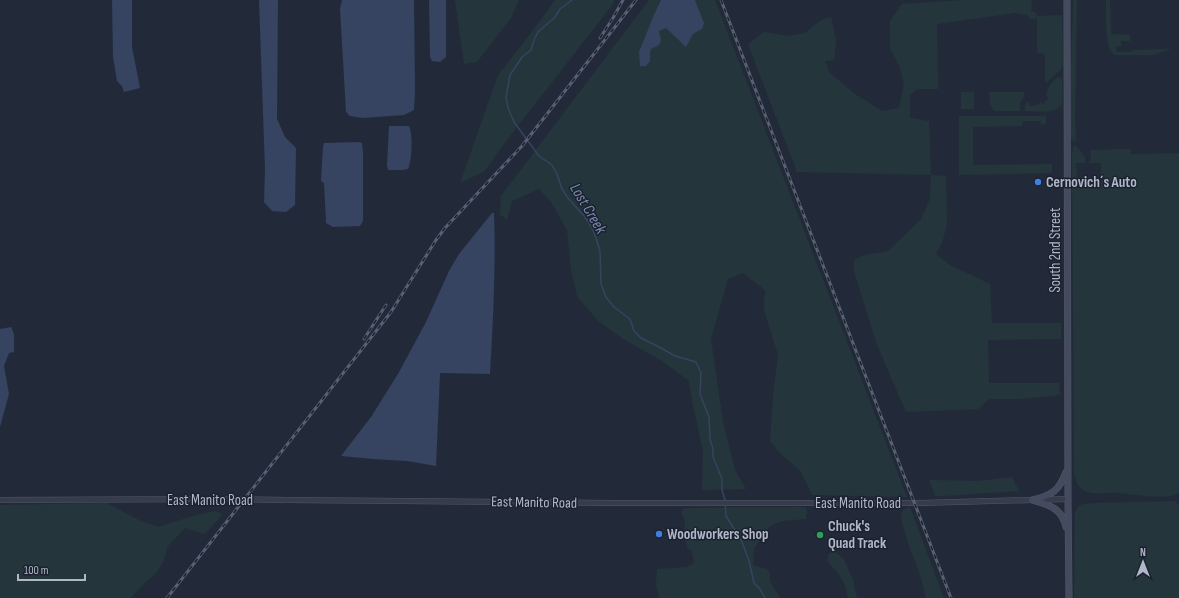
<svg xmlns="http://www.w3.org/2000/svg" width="1179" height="598" font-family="'Sofia Sans Condensed',sans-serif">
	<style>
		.green { fill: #24363b }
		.water { fill: #364361 }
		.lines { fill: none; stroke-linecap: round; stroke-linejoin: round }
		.stream { stroke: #364361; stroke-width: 1.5 }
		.tertiary-casing { stroke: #515766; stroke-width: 6 }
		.secondary-casing { stroke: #515766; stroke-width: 7 }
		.tertiary { stroke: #363c4b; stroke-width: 5 }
		.secondary { stroke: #444b5e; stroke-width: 6 }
		.rail-casing { stroke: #586072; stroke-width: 3 }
		.rail { stroke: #1b212f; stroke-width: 1.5; stroke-dasharray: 4.5; stroke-linecap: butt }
		.tertiary-bridge-casing { stroke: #515766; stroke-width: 6; stroke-linecap: butt }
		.tertiary-bridge { stroke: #363c4b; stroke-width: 5 }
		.shop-dot { fill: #3f7fe0; stroke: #1b212f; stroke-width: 1.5 }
		.leisure-dot { fill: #2e9e5b; stroke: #1b212f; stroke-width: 1.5 }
		.labels { text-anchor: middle; stroke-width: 3; stroke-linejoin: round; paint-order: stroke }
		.poi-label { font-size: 15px; font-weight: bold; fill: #b1b7c7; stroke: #1b212f; text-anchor: start }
		.street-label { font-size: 15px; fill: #b1b7c7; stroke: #1b212f }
		.water-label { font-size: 16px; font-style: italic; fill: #798aae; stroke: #1b212f }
	</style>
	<rect width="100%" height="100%" fill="#222a3a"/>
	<path class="green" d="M455,0H519L511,18L477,62L464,64Z
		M555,0H614L613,4L504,144L485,171L460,183L498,75L534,29Z
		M649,0H715L907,497L812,495L801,472L779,452L770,441L773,398L778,355L764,310L765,290L743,273L728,279L711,339L723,422L735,470L746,489L702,490L703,451L693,405L689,381L662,361L625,340L598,321L577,296L571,269L567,230L551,202L539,189L512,201L507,220L500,214L501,196Z
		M964,0H1032L1031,11L1036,13L1037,16L1062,15L1063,64L1061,69L1047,82H1045V56L1042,53H1037V17L1035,19C1031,20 1029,18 1027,15L1015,13L937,24L938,89H917L910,95V118L929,121L931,175L946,176L947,223L943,240L936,254L950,265L990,284L992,323H1061V339L988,340L989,383H1059L1060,395L1020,399H989L978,409L906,412L877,345L854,271V260L864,255L888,251L921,219L930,199L931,175L797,172L748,44L764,32L789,36L805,33L821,20L831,17L836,40L834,60L825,61L829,72L855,94L882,111L899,108L904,85L900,67L890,49V21L902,4Z
		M1073,0H1077L1075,117L1076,142L1072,140L1071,137V71Z
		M1106,0H1110L1111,34L1130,35V41H1121V46H1116V52H1132V50L1172,49L1153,55H1115C1114,54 1112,53 1111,51C1105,42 1106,11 1106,0Z
		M1057,77L1062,79C1062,87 1063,95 1062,102C1060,115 1035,111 1025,111V105L1027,102H1028L1029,106L1039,105L1040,101L1043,104L1049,98L1046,95L1050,85Z
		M961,92H974V109H961Z
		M989,92H1024V97L1020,103V111H994L990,105Z
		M959,116H1046V124L1041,125V121H1023L1022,126L973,127V165L1052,164V173L959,175Z
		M1073,146H1076L1077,147L1085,157V163H1076L1077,177H1101V163H1089L1091,157V150L1131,149V154L1179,153V492L1176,495C1158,499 1138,495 1119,493C1109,492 1095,496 1085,491C1077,487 1075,479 1074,470L1072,156Z
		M1012,477L1019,491L944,496H935L929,480L978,481Z
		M1174,501L1177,503L1179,506V598H1074L1075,513L1078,506L1084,504L1096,503Z
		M106,503L141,521L158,527L196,515L215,511L223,514L205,534L185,528L168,546L164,560L158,571L144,584L130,598H0V505Z
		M800,507L806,508L807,513L805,519L782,521L770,526L754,548L753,565L766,569L770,572V581L780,598H659L656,584L657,569L687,567L694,563L692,551L687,547L684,533L685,521L681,512L685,508Z
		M910,507L944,598H926L918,568L909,546L904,529L901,517L903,510Z
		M835,552L844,559L853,580L857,598H848L845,585L837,572L827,561L829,553Z"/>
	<path class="water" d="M112,0H132V47L140,88L124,92L122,86L117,81L113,57Z
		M259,0H278L277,119L285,137L296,148L295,205L286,212L272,211L264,202L265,170Z
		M342,0H414L415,91L414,110L404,115L363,118L350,116L346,112L340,9Z
		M429,0H446V57L440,62L432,61L430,57Z
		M661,0H695L704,23L702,29L693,34L686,47L666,28L659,31L661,41L659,45L651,49L650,54V61L646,66H640L639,52L653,17Z
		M389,126H409C413,134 412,160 408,169L403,170H388L387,165Z
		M358,142L362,143L363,153V221L360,226L333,227L326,223L324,183L321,181L323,147L324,143Z
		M492,213H494C496,267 493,320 490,374L440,373L436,466L407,461L373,459L341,456L371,417L398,374L426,322L449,271L459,254Z
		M11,327L14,334V352L9,353L4,366L9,394L0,427V329Z"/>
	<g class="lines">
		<path class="stream" d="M572,0L560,9L555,17L538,32L534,40L531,50L522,57L510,75L506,97L508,108L514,122L539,156L552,165L557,174L562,189L568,198L585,217L592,228L596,238L600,251L601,284L606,297L614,307L630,319L634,331L641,338L661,348L675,356L696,362L701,373L700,394L709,417L710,439L713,449V457L722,479V490L725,500L726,516L741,540L745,550L749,561L754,583L760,589L765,598"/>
		<defs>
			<path id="tertiary" d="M0,500L221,499
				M287,500L612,503H921L1068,499"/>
			<path id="secondary" d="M1067,0L1068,499L1069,598
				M1032,500C1049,505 1062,508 1066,527
				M1033,500C1052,495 1059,491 1066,472"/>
		</defs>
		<use href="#tertiary" class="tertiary-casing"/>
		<use href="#secondary" class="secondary-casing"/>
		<use href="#tertiary" class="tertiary"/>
		<use href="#secondary" class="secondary"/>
		<defs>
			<path id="rail" d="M721,0L951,598
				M600,38L613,18L623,0
				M364,339L386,305
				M167,598L391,312L436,240L445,228L522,146L636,0"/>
		</defs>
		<use href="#rail" class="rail-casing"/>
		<use href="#rail" class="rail"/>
		<defs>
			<path id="tertiary-bridge" d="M221,499L287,500"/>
		</defs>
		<use href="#tertiary-bridge" class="tertiary-bridge-casing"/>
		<use href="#tertiary-bridge" class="tertiary-bridge"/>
	</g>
	<g class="shop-dot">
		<circle cx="1038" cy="182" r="4"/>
		<circle cx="659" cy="534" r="4"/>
	</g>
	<circle class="leisure-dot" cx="820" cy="535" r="4"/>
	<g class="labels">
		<g class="poi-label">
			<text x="1046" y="187">Cernovich´s Auto</text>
			<text x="828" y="531">Chuck's<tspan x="828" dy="17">Quad Track</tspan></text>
			<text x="667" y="539">Woodworkers Shop</text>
		</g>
		<g class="street-label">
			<text transform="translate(1055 250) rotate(-90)" y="5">South 2nd Street</text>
			<text x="210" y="505">East Manito Road</text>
			<text transform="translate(534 502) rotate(1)" y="5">East Manito Road</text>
			<text x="858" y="508">East Manito Road</text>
		</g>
		<g class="water-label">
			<text transform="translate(589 208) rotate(59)" y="6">Lost Creek</text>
		</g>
	</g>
	<g transform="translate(1143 562)" stroke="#1b212f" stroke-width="3" paint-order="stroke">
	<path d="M0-3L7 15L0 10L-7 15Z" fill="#b1b7c7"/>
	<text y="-6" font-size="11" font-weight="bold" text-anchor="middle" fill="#b1b7c7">N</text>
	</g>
	<path d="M18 574v6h67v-6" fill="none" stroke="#b1b7c7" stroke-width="2"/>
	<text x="24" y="574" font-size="12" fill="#b1b7c7" stroke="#1b212f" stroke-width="3" paint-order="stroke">100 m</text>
</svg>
